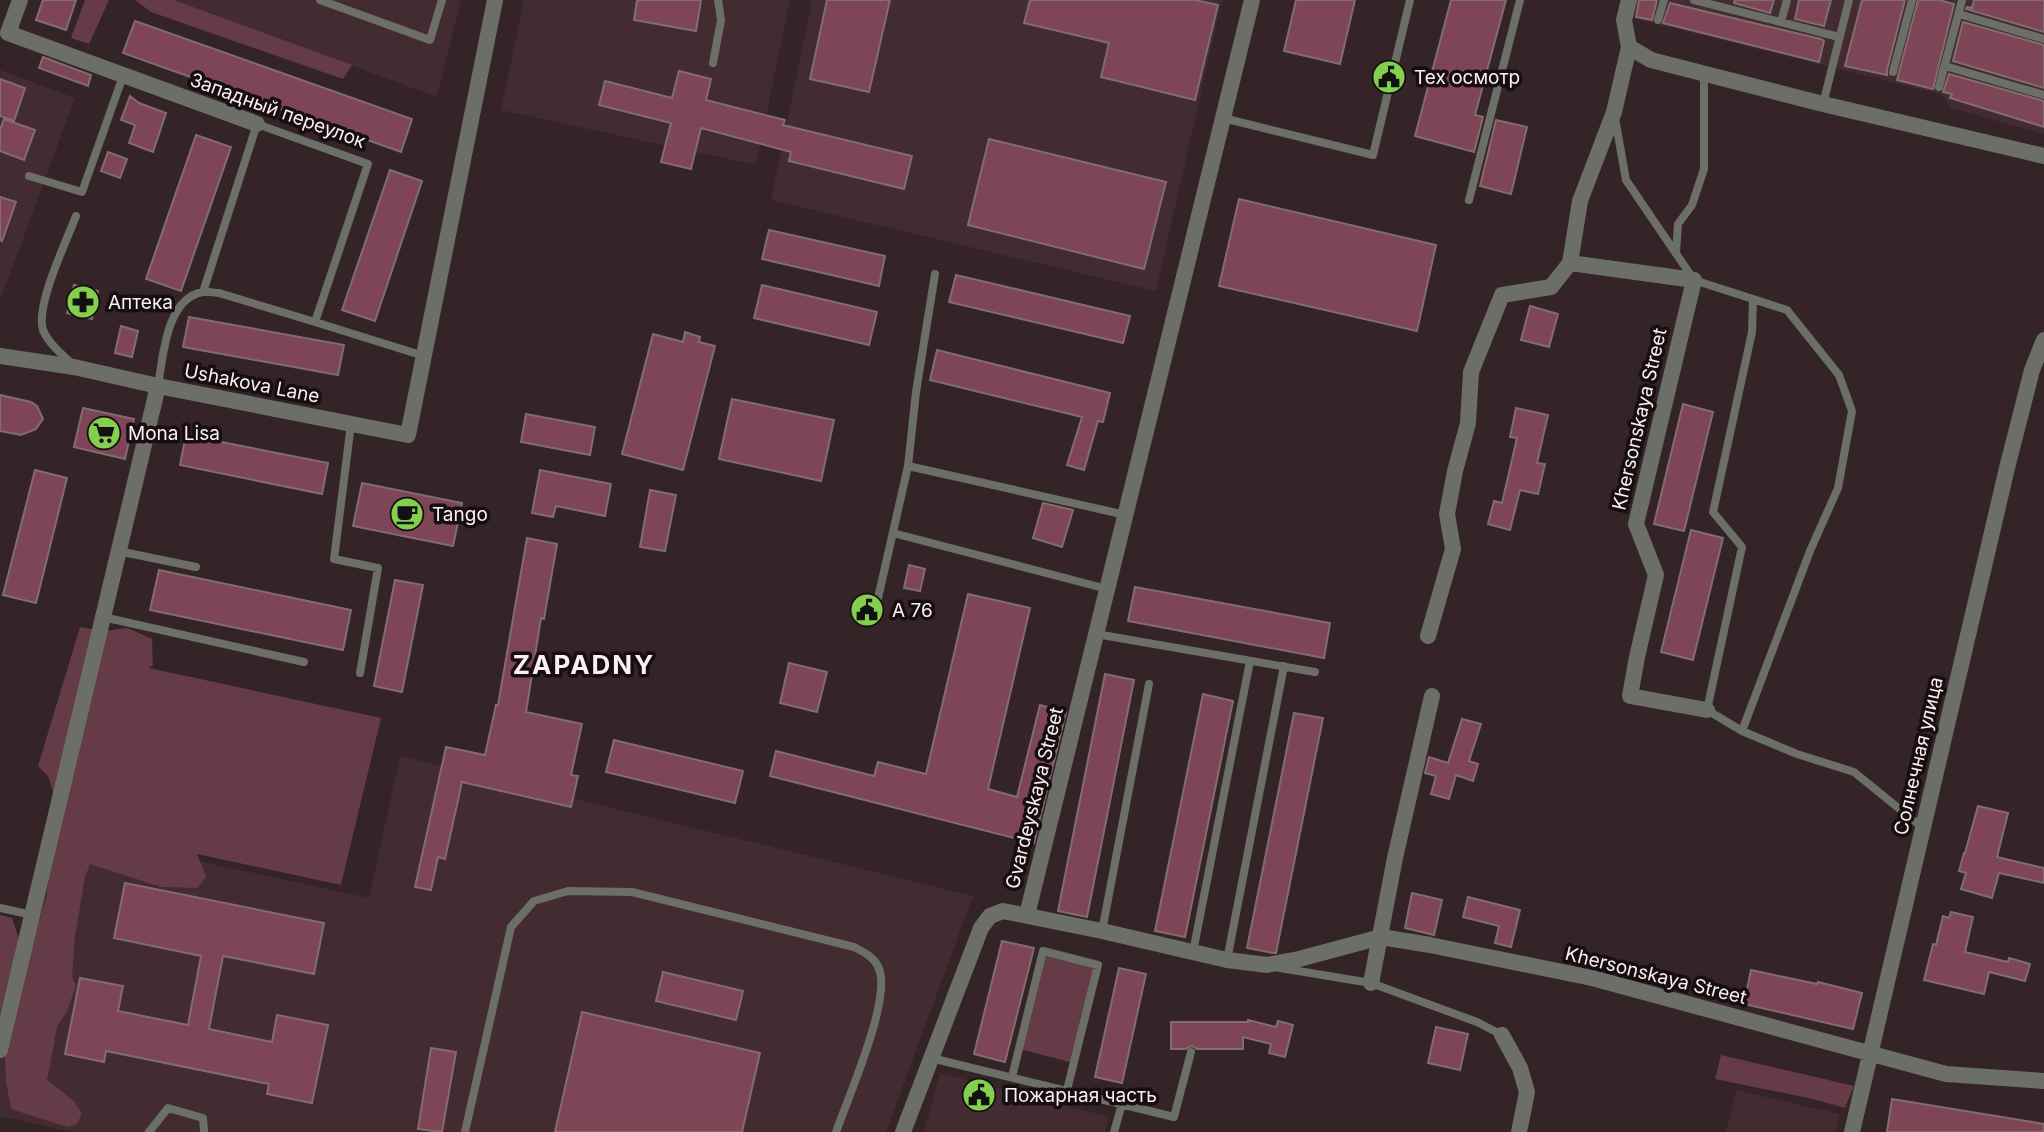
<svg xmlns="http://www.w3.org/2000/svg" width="2044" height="1132" font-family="Inter,sans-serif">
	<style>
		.built { fill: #432b32 }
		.green { fill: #643b47 }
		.building { fill: #7e4556; stroke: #806c71; stroke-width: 2 }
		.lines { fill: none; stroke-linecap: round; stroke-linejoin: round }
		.service { stroke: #6b6f68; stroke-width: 8 }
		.minor { stroke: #6b6f68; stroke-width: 16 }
		.labels { text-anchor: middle; stroke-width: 7; stroke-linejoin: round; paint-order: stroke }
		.poi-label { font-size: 19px; fill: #fbeff2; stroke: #160e10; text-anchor: start }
		.street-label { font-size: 19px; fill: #fbeff2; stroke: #160e10 }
		.district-label { font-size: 26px; font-weight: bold; letter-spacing: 2px; fill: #fbeff2; stroke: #160e10 }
	</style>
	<rect width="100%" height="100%" fill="#342327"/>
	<path class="built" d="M174,0H461L437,97Z
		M524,0H790L756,165L501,110Z
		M812,0H1222L1156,291L771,200Z
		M1633,0H2044V134L1951,108L1940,94L1629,17Z
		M0,70L75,98L1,298H0Z
		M400,756L973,896L886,1132H71L0,1116V1050L52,829L369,898Z
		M940,1073L1109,1117L1105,1132H924Z
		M1736,1090L1840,1114L1836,1132H1726Z"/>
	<path class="green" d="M85,0H109L89,44L71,38Z
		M135,0H174L352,65L343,79L151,12Z
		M80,627L104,631L128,628L152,639L153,665L149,668L381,718L341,885L197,854L206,876L198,888L161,887L90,864L85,877L75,936L72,977L76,986L67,1011L57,1027L47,1080L74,1101L82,1113L77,1124L67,1127L11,1109L6,1081L4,1033L47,895L53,792L48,776L38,766Z
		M0,915L12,918L19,939L0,1014Z
		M1043,951L1098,965L1074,1063L1019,1049Z
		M1721,1055L1854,1086L1845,1108L1809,1098L1715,1079Z"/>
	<path class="building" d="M43,0H76L66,30L36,20Z
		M637,0H701L696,31L634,20Z
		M827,0H890L869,92L810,79Z
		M1030,0H1195L1218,5L1195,100L1101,77L1109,43L1024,23Z
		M1296,0H1355L1340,64L1284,51Z
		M1451,0H1506L1475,115L1483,117L1474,152L1415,136Z
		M1639,0H1657L1652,20L1636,17Z
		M1735,0H1774L1770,13L1734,3Z
		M1799,0H1831L1824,26L1795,19Z
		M1862,0H1905L1887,70V75L1845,66Z
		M1918,0H1939L1954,4L1933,89L1897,80Z
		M1974,0H2044V32L1966,9L1967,7L1972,8Z
		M1670,3L1821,39L1824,41L1819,62L1663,23Z
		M135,21L412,119L401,152L123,53Z
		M1963,22L2044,45V88L1953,61Z
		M43,57L91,75L88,86L39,68Z
		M679,71L711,79L706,100L785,120L783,125L912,156L904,189L789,161L791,152L701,128L691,169L661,162L671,123L599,105L605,81L672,98Z
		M1949,74L2044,101V127L1950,98L1952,94L1943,92Z
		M0,79L25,88L14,121L0,116Z
		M130,96L139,103L166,113L153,152L129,143L135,125L121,120Z
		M4,119L35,130L24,160L0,151V130Z
		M1496,120L1527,127L1511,194L1480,186Z
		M196,135L231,147L181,291L146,279Z
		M989,139L1166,182L1144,269L968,225Z
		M108,152L127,159L120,178L101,171Z
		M390,170L422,181L375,321L342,310Z
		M0,197L16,202L2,241L0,240Z
		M1239,199L1436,245L1417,331L1219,286Z
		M769,230L885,256L879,286L762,259Z
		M956,275L1130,316L1123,343L949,302Z
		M74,285L98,291L92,319L67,313Z
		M762,285L877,312L869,345L754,318Z
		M1530,306L1558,314L1549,347L1521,340Z
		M189,317L344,345L338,375L183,347Z
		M121,326L138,331L132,357L115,353Z
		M685,332L700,337L699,342L715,346L683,470L622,454L653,334L683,342Z
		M937,350L1110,393L1103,422L1098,421L1084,470L1067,465L1082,417L930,380Z
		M0,395L31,402L37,406L43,419L36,429L21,435L0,431Z
		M732,399L834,420L821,481L719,459Z
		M1683,404L1713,412L1684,531L1654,524Z
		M83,408L134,419L125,459L74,447Z
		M1516,408L1548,415L1537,463L1545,464L1538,494L1520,490L1510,530L1488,524L1494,501L1502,503L1517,438L1510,437Z
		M526,414L595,427L590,455L521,442Z
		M186,435L328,463L322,494L180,465Z
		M35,470L67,478L36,603L3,595Z
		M540,470L611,484L605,516L556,506L553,517L532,513Z
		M362,483L462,503L453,546L353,526Z
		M650,490L676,495L665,551L640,547Z
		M1043,503L1073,510L1062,547L1033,538Z
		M1691,530L1723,538L1693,660L1661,652Z
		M527,538L557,544L544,619L541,618L526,712L582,724L571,775L578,776L571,807L462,782L445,859L438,857L431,890L415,887L446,747L485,755L496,705H498Z
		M909,565L925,569L920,591L904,588Z
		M159,570L351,610L343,650L150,610Z
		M395,580L423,585L402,692L374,686Z
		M1135,587L1330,623L1324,658L1128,621Z
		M968,594L1030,608L988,789L1017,797L1040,705L1066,712L1034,843L770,776L776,751L874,776L878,762L926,774Z
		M789,663L827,672L817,712L780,703Z
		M1105,674L1134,680L1087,917L1058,911Z
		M1203,694L1233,701L1185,937L1155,931Z
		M1294,713L1323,718L1276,953H1273L1247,948Z
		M1462,719L1481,724L1469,761L1478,764L1473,781L1456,775L1449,799L1431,794L1436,776L1425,773L1429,757L1448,763Z
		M614,740L743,771L735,803L606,772Z
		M1978,806L2008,813L1997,857L2044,868V883L1999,873L1992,898L1961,889L1966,873L1959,871L1964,853H1965Z
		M125,883L324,923L314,974L223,956L209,1029L272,1042L277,1015L328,1025L312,1103L267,1094L269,1084L106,1051L104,1062L65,1054L80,978L123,986L118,1011L188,1025L201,956L114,938Z
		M1412,893L1442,900L1434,935L1405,928Z
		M1468,897L1520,910L1511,947L1495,943L1499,926L1463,917Z
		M1951,912L1973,917L1965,952L2008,962L2009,958L2030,964L2025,981L1989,972L1984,994L1924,980L1933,944L1936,945L1943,916L1949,918Z
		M1002,941L1034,948L1005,1062L974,1054Z
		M1119,968L1146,974L1122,1083L1095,1077Z
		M1751,970L1817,984L1818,982L1862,993L1853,1029L1744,1004Z
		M663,972L743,991L736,1020L656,1001Z
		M582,1012L760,1053L742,1132H555Z
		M1248,1020L1276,1027L1278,1021L1293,1025L1285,1057L1269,1053L1271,1044L1243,1037V1049H1197L1192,1046L1185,1049H1171V1022H1248Z
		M1436,1027L1468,1034L1460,1070L1428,1063Z
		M431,1048L456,1052L442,1132L418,1129Z
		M1892,1099L2044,1124V1132H1887Z"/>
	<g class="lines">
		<path class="service" d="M320,0L430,40L442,0
			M1694,0L1839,37
			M1959,14L2044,39
			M1658,20L1664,0
			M1781,22L1787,0
			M713,63L721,20L718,0
			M1945,66L2044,95
			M1893,72L1912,0
			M1939,87L1962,0
			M1823,104L1849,0
			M1223,118L1373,155L1410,0
			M1615,118L1626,180L1694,280L1787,310L1839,375L1852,411L1838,488L1810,551L1742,731
			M29,176L82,192L123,76
			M1469,200L1520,0
			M1676,253L1678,224L1692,205L1704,169V74
			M1753,299L1752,332L1713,512L1742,547L1707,710L1742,731L1797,754L1854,772L1923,828
			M315,322L424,356
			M72,364C62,354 48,343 43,330C35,306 67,240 76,216
			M158,386C163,357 166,298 203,292C208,291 214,293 219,293L315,322L368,164L257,124L203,292
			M351,424L334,559L378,568L360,673
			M908,466L1126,515
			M893,533L1107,589
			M118,551L196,567
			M878,598L908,466L916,392L935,274
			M103,617L304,662
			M1096,634L1315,672
			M0,908L32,915
			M1102,931L1149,684
			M1193,952L1250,661
			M1227,960L1284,666
			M1280,968L1371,983L1477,1022L1502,1035
			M931,1058L1174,1117L1191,1052
			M1012,1077L1043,951L1098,965L1067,1090
			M149,1132L168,1108L203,1118L204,1132
			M465,1132L511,927L534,901L568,891L632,892L854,947C866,953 877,959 880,972C889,1005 848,1098 836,1132
			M1114,1132L1122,1104"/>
		<path class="minor" d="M20,0L8,33L257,124
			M1629,47L1651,60L1823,104L2044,156
			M1570,263L1694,280L1636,524L1656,575L1637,657L1630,696L1707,710
			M0,356L74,367L158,386
			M1428,636L1453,549L1447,514L1455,471L1468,423L1471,372L1502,295L1551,287L1570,263L1580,201L1614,112L1629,47L1624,20L1629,0
			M1027,915L1252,0
			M1371,983L1395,858L1432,696
			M1502,1035L1520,1068L1527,1092L1519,1132
			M0,1050L158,386L408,435L495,0
			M903,1132L981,928L990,916L1003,911L1102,931L1227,960L1267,965L1299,959L1381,937L1430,945L1592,978L1946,1074L2044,1081
			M1852,1132L2007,468L2032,370L2044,340"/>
	</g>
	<defs>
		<symbol id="civic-disc" viewBox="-11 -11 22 22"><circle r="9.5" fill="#84d04e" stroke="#160e10"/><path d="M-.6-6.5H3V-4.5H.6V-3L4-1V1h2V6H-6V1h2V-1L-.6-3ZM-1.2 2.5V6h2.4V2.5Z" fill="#111"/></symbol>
		<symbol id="pharmacy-disc" viewBox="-11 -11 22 22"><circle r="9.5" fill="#84d04e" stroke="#160e10"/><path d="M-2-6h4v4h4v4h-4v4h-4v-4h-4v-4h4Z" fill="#111"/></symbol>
		<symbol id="supermarket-disc" viewBox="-11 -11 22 22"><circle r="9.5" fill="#84d04e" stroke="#160e10"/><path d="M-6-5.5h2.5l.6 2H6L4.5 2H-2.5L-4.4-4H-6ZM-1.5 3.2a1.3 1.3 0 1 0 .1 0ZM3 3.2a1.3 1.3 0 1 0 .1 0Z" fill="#111"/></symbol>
		<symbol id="cafe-disc" viewBox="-11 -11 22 22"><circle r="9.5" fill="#84d04e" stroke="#160e10"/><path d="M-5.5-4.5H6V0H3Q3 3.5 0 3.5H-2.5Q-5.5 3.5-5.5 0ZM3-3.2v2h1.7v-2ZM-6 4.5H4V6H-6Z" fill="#111"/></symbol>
	</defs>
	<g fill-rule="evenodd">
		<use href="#civic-disc" x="1370" y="58" width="38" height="38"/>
		<use href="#pharmacy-disc" x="64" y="283" width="38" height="38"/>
		<use href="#supermarket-disc" x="85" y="414" width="38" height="38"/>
		<use href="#cafe-disc" x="388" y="495" width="38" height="38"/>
		<use href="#civic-disc" x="848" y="591" width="38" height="38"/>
		<use href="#civic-disc" x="960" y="1076" width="38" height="38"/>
	</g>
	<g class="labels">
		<g class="poi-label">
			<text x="1414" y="84">Тех осмотр</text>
			<text x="108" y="309">Аптека</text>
			<text x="128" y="440">Mona Lisa</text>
			<text x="432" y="521">Tango</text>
			<text x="892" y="617">А 76</text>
			<text x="1004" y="1102">Пожарная часть</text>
		</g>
		<g class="street-label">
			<text transform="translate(278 110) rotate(20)" y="7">Западный переулок</text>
			<text transform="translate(252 383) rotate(11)" y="7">Ushakova Lane</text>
			<text transform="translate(1639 419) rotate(-77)" y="7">Khersonskaya Street</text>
			<text transform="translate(1918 756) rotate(-77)" y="7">Солнечная улица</text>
			<text transform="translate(1034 798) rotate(-76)" y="7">Gvardeyskaya Street</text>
			<text transform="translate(1656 975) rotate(14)" y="7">Khersonskaya Street</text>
		</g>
		<g class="district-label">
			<text x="584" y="674">ZAPADNY</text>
		</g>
	</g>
</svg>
